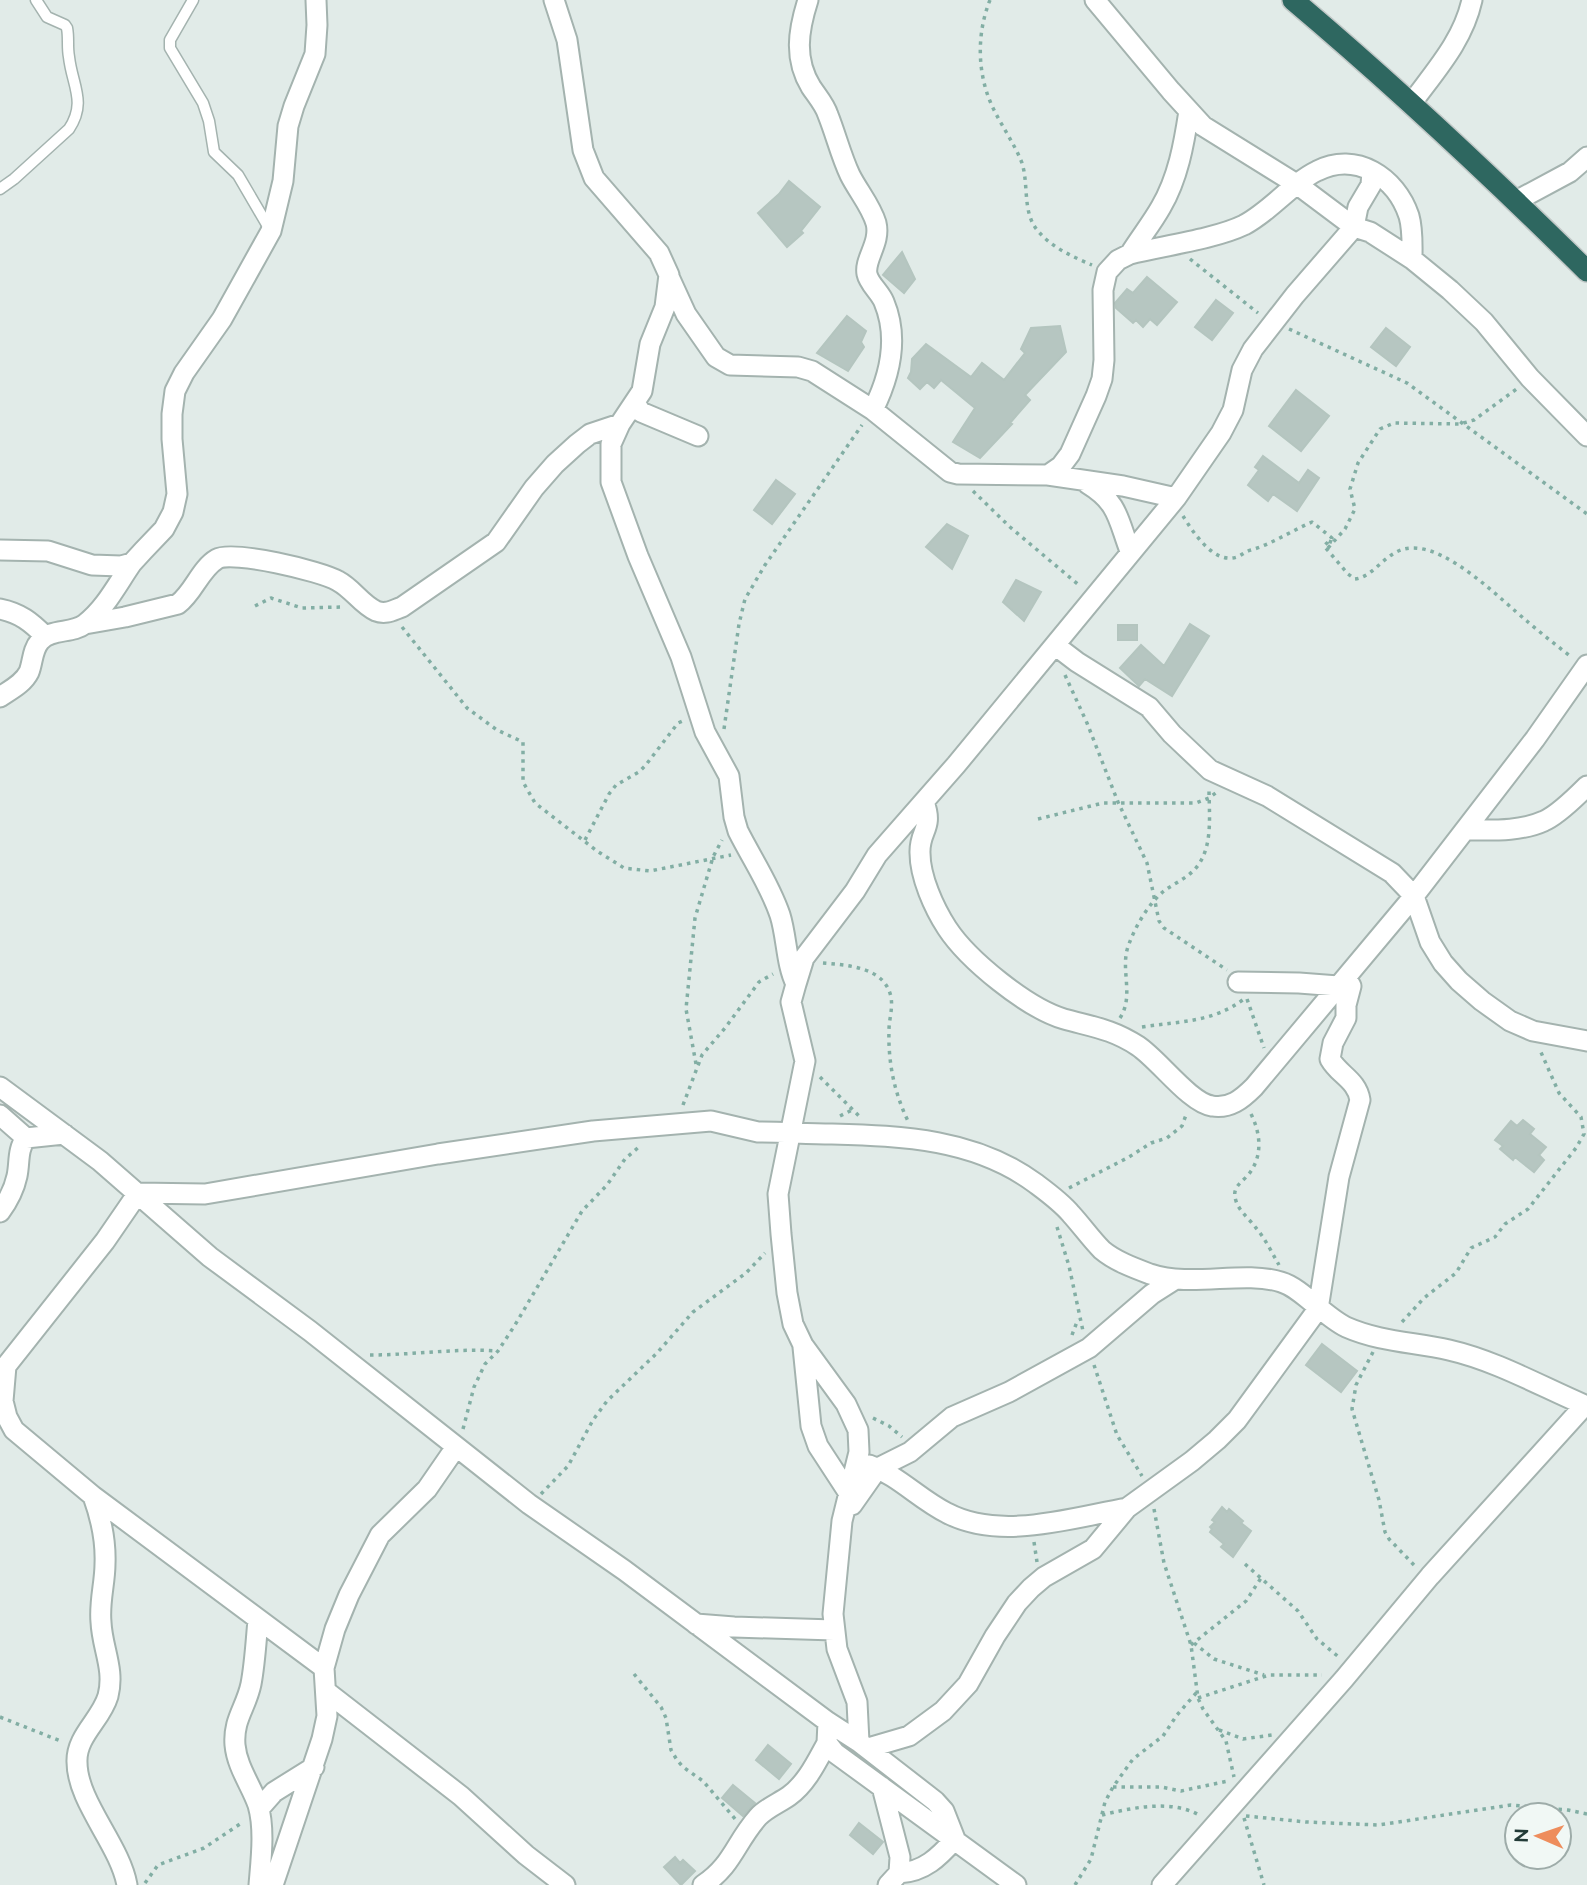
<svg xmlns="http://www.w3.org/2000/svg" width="1587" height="1885" font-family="Raleway,sans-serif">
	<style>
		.building { fill: #b6c6c1; stroke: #b4c5bf; stroke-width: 2 }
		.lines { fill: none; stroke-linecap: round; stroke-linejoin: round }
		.lane-casing { stroke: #a4b3af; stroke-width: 13 }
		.street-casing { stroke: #a4b3af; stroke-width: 23 }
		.highway-casing { stroke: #c1c8c7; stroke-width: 24 }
		.path { stroke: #82aea4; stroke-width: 3.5; stroke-dasharray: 3.5 5; stroke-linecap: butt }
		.lane { stroke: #fff; stroke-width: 10 }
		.street { stroke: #fff; stroke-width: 19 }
		.highway { stroke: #2e6760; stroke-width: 21 }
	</style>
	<rect width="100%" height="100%" fill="#e1ebe8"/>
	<path class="building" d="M789,181L820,207L801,231L803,233L787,247L758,213L779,194Z
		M902,252L915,279L904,293L883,275Z
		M1147,277L1177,302L1157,325L1150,319L1143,327L1136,320L1133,323L1116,308L1115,303L1127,289L1133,293Z
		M1216,300L1233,313L1212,340L1195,327Z
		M847,316L866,331L861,342L864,347L848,371L817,353Z
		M1060,326L1066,352L1025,395L1030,400L1010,423L1012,424L980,458L953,442L975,408L941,380L934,388L927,382L920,389L908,378L911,372L912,359L926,344L971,377L982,363L1004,380L1025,353L1021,349L1031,328Z
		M1386,328L1410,347L1396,366L1371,347Z
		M1296,390L1329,416L1301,451L1269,426Z
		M1263,456L1299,483L1308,470L1319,478L1297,511L1273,494L1268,501L1248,485L1259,470L1255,467Z
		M776,480L795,494L772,524L754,510Z
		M947,524L968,536L952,569L926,547Z
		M1016,580L1041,592L1024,621L1003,602Z
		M1190,624L1209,636L1172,696L1145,679L1139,686L1120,668L1141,645L1164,666Z
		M1118,625H1137V640H1118Z
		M1523,1120L1534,1129L1530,1134L1546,1147L1539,1155L1544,1160L1534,1172L1515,1157L1513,1160L1500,1149L1503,1146L1495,1140L1511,1121L1517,1126Z
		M1322,1344L1357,1371L1341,1392L1306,1365Z
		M1222,1507L1227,1512L1229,1509L1243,1521L1241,1523L1251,1531L1233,1557L1221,1547L1224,1544L1210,1532L1212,1529L1210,1527L1215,1522L1212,1520Z
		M768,1745L791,1764L779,1779L756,1760Z
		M733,1785L755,1803L743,1816L722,1798Z
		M859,1823L883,1842L873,1854L850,1835Z
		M675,1857L680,1863L683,1860L695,1871L681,1885L664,1867Z"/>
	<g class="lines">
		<defs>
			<path id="lane" d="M193,0L170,40V48L203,103L209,121L214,152L238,175L269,228
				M0,189L14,179L69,129C87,102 72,85 69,57C67,47 69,38 67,28L65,25L47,17L36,0"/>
			<path id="street" d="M554,0L567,40L583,150L594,178L659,253L669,275L665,307L650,344L642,391L620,424L611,444V482L638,556L681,657L705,732L729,776L734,817L738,831C752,859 770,885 780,915C787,937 786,964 796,984L791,1002L805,1061L778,1194L781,1234L787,1293L793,1324L803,1345L846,1404L858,1430L859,1452L842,1521L833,1614L837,1649L857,1702L859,1742
				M808,0C798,31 794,59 811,87C817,96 825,105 828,115C836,135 841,156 850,175C858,191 871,206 876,223C881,243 864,259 867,274C869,284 880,292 884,302C899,338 890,376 873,410
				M1095,0L1171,91L1203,126L1298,185L1354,227L1370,232L1412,259L1450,290L1484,322L1530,378L1587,436
				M1411,104C1435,71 1463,41 1472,0
				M1516,201L1570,172L1587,157
				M1130,254C1140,238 1152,223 1161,207C1178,178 1184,144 1189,111
				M670,279L686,314L716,357L730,365L798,367L812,371L873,410L950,472L958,474L1048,475L1123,486L1176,498
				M635,403L641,412L698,436
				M1048,475L1061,466L1070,454L1096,396L1102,379L1104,360L1103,290L1107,272L1118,260L1130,254C1162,246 1215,239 1244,225C1271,211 1292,183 1317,171C1356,151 1396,177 1409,216C1413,230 1412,245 1412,259
				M1088,484C1119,503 1118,520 1130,551
				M0,550L48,551L92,565L121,566L132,563L143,551L164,529L173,512L177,494L172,439V414L175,391L184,373L222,319L271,231L283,181L288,126L294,106L315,54L317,25L316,0
				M0,609C20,613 31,622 45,636
				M85,624L125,617L178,604C194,592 200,569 217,559C232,550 321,571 338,581C353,589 361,604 376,611C386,615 393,610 402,607L496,542L534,488L555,464L577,444L590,434L620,424
				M1054,647L1056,646L1077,662L1149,707L1172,734L1210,770L1267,796L1392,873L1414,896L1430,942L1443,963L1459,981L1482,1001L1510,1021L1533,1031L1587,1041
				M0,697C10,690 23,684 29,672C33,662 32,650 40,641C51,628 72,634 85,624C105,609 118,583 132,563
				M924,802C934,829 919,830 920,853C920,877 934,908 947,928C968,960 1027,1008 1064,1019C1093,1027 1112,1029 1138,1046C1159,1060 1190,1103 1212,1106C1230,1109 1242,1099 1254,1087L1414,896L1535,739L1587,665
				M1465,830C1490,830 1520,832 1544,821C1556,816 1577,796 1587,786
				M1238,982L1299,983L1338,986
				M796,984L804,958L855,891L877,855L956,765L1176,498L1221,433L1233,410L1242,370L1253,349L1295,295L1354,227L1358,207L1371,185L1372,171
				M0,1087L100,1161L210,1257L310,1331L529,1504L624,1570L828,1722L859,1742L935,1801L944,1811L955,1839C939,1857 924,1872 899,1873
				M0,1115L26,1138
				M0,1212C8,1201 14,1190 17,1176C20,1162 17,1150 26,1138L64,1134
				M803,1347L811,1426L818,1446L848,1492
				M869,1465C899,1476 919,1499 947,1513C1000,1541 1071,1518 1127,1508
				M93,1496C101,1518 106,1540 105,1564C105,1583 99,1602 101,1622C102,1648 115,1669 108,1696C101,1720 76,1736 77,1762C77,1802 120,1845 127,1885
				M852,1505L878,1468L910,1452L952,1417L1009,1392L1089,1348L1152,1294L1174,1280
				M258,1620C256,1641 255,1663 251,1684C246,1708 233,1719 235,1745C237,1767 251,1785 258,1805C265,1829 261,1860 259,1885
				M696,1624L734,1627L834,1630
				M324,1668L93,1496L14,1430L7,1417L3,1401L6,1366L105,1241L138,1193L205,1194L438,1154L593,1131L711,1121L758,1132C783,1132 807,1134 832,1134C904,1136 975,1139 1035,1183C1047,1192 1061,1202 1071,1214C1082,1226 1091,1239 1102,1250C1115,1261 1134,1268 1150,1274C1192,1288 1242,1270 1281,1282C1302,1288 1323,1316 1346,1327C1380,1342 1414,1342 1449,1350C1497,1361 1542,1387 1587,1406
				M327,1692L461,1796L526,1855L565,1885
				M828,1722L827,1743L835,1753L1016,1885
				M868,1748L909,1736L943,1711L968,1684L995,1636L1017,1603L1031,1588L1044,1577L1093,1549L1127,1508L1192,1461L1217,1440L1237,1420L1318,1309L1339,1177L1360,1100C1357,1080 1339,1075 1330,1059L1333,1043L1346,1018V1005L1351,986L1346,977
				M882,1787L900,1857L899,1873L888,1885
				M259,1809L274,1792L314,1767
				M273,1885L322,1739L327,1716L324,1668L335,1629L349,1595L380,1535L427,1489L456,1447
				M703,1885C733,1865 735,1843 758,1817C766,1808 779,1803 789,1796C807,1783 817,1761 827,1743
				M1162,1885L1344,1679L1430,1576L1585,1405"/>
			<path id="highway" d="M1293,0C1395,86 1492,177 1587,271"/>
		</defs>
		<use href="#lane" class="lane-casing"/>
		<use href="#street" class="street-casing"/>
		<use href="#highway" class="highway-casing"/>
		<path class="path" d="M990,0C976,35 977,76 994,110C1003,128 1015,145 1022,163C1029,185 1022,213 1038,231C1051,247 1073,257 1092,265
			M1190,259L1258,313
			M1289,329L1407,383L1587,514
			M973,491L1010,527L1080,586
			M1183,516C1193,532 1214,565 1237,557C1242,555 1246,551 1251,550C1272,544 1291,531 1312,522L1332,538L1324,546L1348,574L1355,579C1375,577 1386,549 1411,548C1449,546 1500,599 1528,622C1542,634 1556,645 1570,656
			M1331,540L1328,548L1345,529L1355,509L1350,489L1358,463L1380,429L1394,423L1460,424L1474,420L1518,388
			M255,606L271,598L302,608L342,607
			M402,627L467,708L497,730L523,742V782L535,803L597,851L624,868L650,871L731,855
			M1065,675L1087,723L1118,802L1147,863L1159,921L1164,928L1227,970
			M724,729L739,624L745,599L765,565L862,425
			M1038,819L1103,803H1196L1209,798L1217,792
			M585,840L609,794L616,785L639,772L645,766L678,723L685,720
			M823,963C847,965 885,967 891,997C893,1009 889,1019 889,1030C888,1062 894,1092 908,1121
			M1247,999L1264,1048
			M1120,1018C1135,995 1119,968 1129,944C1136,925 1149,903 1165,890C1177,882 1191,876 1199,864C1213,843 1209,813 1209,789
			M1142,1027C1179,1021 1212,1023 1244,999
			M696,1064L686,1009L695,918L713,857L722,840
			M820,1077L859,1116
			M683,1105L702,1055L725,1028L759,982L773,974
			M1251,1114C1261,1134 1263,1157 1248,1175C1242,1182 1233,1187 1235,1197C1237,1210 1249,1218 1256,1228C1265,1238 1272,1253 1279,1265
			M840,1116L854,1109
			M1069,1188L1129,1157L1151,1143L1167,1138L1182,1126L1186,1115
			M1057,1227L1069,1266L1083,1331
			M1402,1322L1424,1298L1456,1273L1471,1248L1495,1237L1505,1224L1528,1209L1576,1148L1584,1134L1581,1117L1559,1093L1540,1050
			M1072,1335L1078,1319
			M1373,1352L1356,1385L1352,1409L1379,1500L1385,1532L1389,1539L1415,1566
			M370,1355C413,1355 455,1348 498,1351
			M1094,1365L1117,1435L1142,1476
			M873,1418L889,1426L902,1437
			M463,1429L474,1387L485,1364L498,1351L515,1325L582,1211L607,1185L625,1159L640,1146
			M541,1494L568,1466L593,1420L607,1401L657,1353L693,1312L746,1273L765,1253
			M1154,1509L1164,1563L1191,1645L1198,1698L1203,1709L1226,1741L1234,1777
			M1034,1542L1037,1562
			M1245,1564L1298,1611L1317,1639L1340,1658
			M1194,1643L1214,1659L1264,1675
			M1191,1645L1246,1601L1261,1578
			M634,1674L661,1707L666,1718L671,1750L677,1760L683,1767L703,1781L736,1820
			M1198,1698L1269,1675H1322
			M0,1717L63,1742
			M1219,1730L1243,1739L1272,1735
			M1113,1787H1161L1181,1791L1228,1781
			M1102,1815C1131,1808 1171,1799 1199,1815
			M1246,1816L1306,1822L1378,1825L1511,1805L1568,1810L1587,1814
			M1244,1818L1264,1885
			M145,1883L158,1865L204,1848L243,1822
			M1075,1885L1091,1859L1105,1802L1113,1787L1133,1759L1163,1736L1177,1715L1197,1692"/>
		<use href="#lane" class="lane"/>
		<use href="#street" class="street"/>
		<use href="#highway" class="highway"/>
	</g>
	<g transform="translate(1538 1836) rotate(272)"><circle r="33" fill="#f1f8f5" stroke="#9eaca9" stroke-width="2"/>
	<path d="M0-5L12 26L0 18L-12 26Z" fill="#ee8d5c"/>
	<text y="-10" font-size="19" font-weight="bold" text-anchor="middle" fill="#223b37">N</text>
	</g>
</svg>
